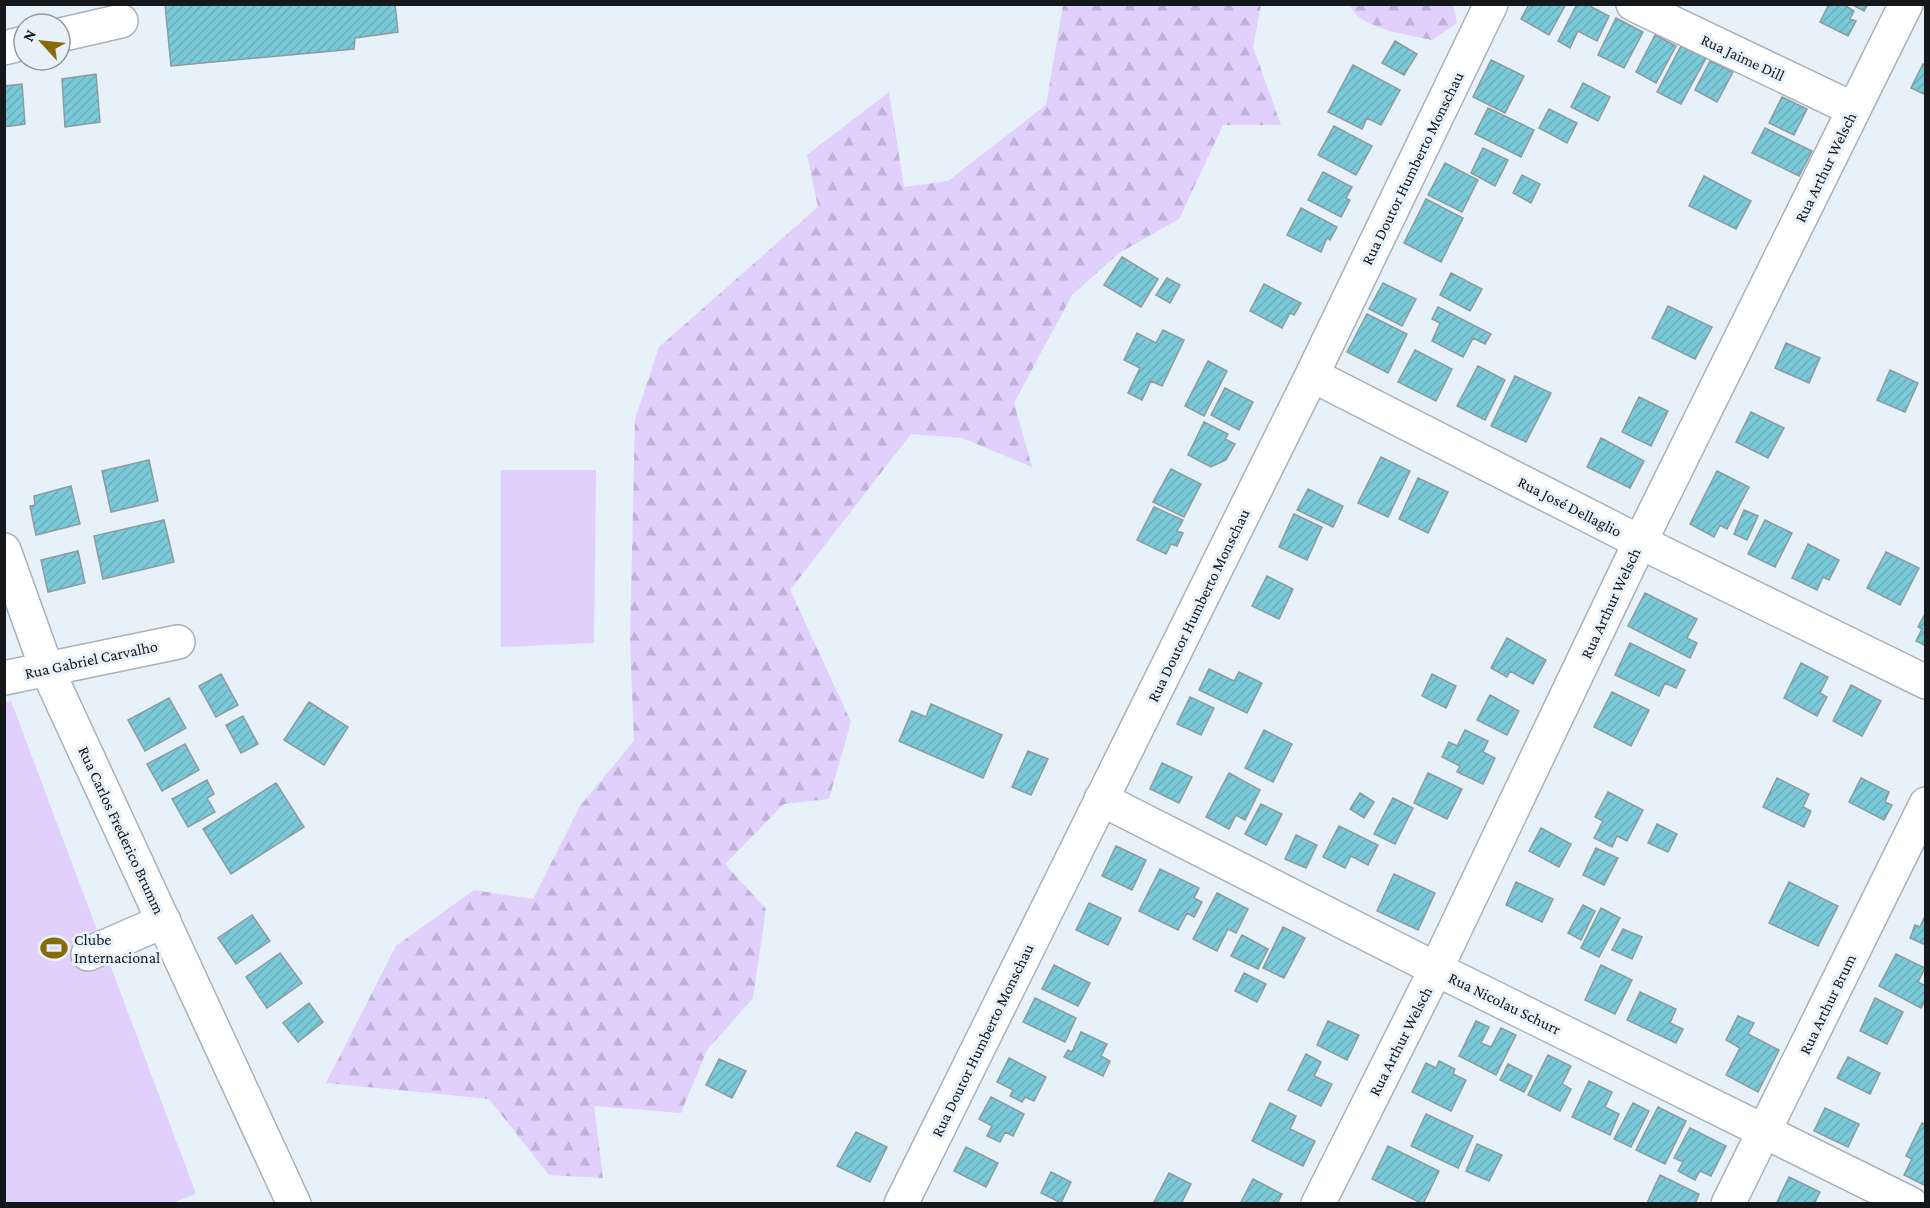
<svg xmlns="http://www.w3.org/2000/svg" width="1930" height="1208" font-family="'Crimson Pro',serif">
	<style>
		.forest { fill: url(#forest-firs) }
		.park { fill: #e1cffc }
		.building { fill: url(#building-hatch); stroke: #8e9b9e; stroke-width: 1.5 }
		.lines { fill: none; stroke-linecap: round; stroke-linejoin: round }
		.minor-casing { stroke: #a8b2ba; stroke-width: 36 }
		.minor { stroke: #fff; stroke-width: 33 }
		.labels { text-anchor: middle; stroke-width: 6; stroke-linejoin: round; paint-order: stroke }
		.street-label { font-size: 16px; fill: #14181b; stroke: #e6f1f9 }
		.poi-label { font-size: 16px; fill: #14181b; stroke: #e6f1f9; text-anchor: start }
	</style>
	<defs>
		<pattern id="forest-firs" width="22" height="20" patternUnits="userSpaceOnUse" patternTransform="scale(1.5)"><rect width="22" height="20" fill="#e1cffc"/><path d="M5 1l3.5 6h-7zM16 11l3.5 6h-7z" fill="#c0b1d7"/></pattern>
		<pattern id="building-hatch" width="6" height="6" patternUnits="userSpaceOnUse" patternTransform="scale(1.5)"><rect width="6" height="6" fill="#7acada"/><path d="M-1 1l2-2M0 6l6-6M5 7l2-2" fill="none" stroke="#69adba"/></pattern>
	</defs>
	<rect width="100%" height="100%" fill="#e6f1f9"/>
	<path class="forest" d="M1063,5H1261L1253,47L1281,125H1223L1179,219L1119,253L1072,295L1014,403L1032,467L962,438L911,434L790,590L851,722L829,799L784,804L725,864L766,909L753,998L707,1050L681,1113L594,1106L603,1178L549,1175L489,1099L326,1083L396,946L474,890L533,899L580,806L634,741L630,642L635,419L659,347L818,207L807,155L889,92L904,187L948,181L1046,105Z
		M1350,5H1453L1457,23L1432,40C1410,35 1358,29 1350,5Z"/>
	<path class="park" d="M501,470H596L594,643L501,647Z
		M11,701L196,1194L172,1203H5L4,703Z"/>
	<path class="building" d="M165,4H395L398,32L355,38L354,49L171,66Z
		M1529,4H1566L1549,35L1521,19Z
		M1577,4H1586L1609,16L1597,41L1578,31L1570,48L1558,41Z
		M1829,4H1843L1854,11L1850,19L1856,21L1848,36L1820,22Z
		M1851,4H1868L1864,11Z
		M1616,18L1643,32L1624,68L1598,55Z
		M1655,35L1676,46L1656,83L1636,72Z
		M1395,41L1417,54L1404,75L1382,63Z
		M1681,46L1706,58L1681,104L1657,92Z
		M1491,60L1524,76L1505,113L1473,97Z
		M1710,61L1733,72L1717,102L1695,90Z
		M1923,64L1926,65V95L1911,88Z
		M1353,65L1400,90L1381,125L1367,118L1362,129L1328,112Z
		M96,74L100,122L65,127L62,79Z
		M1583,83L1610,97L1598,121L1571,107Z
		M22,84L25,124L4,127V86Z
		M1782,97L1807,109L1794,135L1769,123Z
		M1488,108L1534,130L1521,157L1475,134Z
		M1549,109L1577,123L1567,143L1539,128Z
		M1334,126L1372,146L1356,175L1318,155Z
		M1765,128L1812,151L1799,176L1752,153Z
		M1483,148L1508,160L1495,186L1471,173Z
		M1445,163L1478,180L1462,212L1428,195Z
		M1323,172L1352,187L1346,198L1350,200L1341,217L1308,200Z
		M1522,175L1540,184L1531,203L1513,193Z
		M1704,176L1751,201L1736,229L1689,206Z
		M1426,199L1463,218L1441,262L1404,243Z
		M1301,208L1337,227L1330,240L1327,238L1321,252L1287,235Z
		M1122,257L1158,279L1141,307L1104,285Z
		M1451,273L1482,289L1470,311L1440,295Z
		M1167,278L1180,285L1170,303L1156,295Z
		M1383,283L1416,299L1402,326L1369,309Z
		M1264,284L1301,303L1294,315L1290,313L1282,328L1250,311Z
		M1668,306L1712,327L1695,359L1652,338Z
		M1438,307L1491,334L1485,344L1473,338L1463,357L1432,341L1440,323L1432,319Z
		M1367,314L1407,334L1388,373L1347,352Z
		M1163,330L1184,340L1162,386L1151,381L1142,400L1128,393L1140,368L1124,360L1137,333L1156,343Z
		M1786,343L1820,358L1809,383L1775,368Z
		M1415,350L1452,369L1436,401L1398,382Z
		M1208,361L1227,371L1204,416L1185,406Z
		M1478,366L1505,380L1485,420L1457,406Z
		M1890,370L1918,383L1905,412L1877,400Z
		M1515,376L1551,393L1526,442L1491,426Z
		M1225,388L1253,402L1239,430L1211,415Z
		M1639,397L1668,411L1651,446L1622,432Z
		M1751,412L1784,428L1768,458L1736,442Z
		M1204,422L1228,434L1225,439L1235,444L1226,460L1211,467L1188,455Z
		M1601,438L1644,461L1630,488L1587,467Z
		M1381,457L1410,471L1388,517L1358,503Z
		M149,460L158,501L111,512L102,471Z
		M1171,469L1201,484L1184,517L1153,502Z
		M1717,471L1749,487L1727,529L1720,525L1714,537L1690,524Z
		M1418,478L1448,492L1428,533L1399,519Z
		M71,486L80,524L36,535L30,506L35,505L34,496Z
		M1308,489L1343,506L1333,527L1297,510Z
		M1154,507L1183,520L1177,531L1183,533L1177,546L1171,544L1166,554L1137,540Z
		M1744,510L1758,516L1747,540L1734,534Z
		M1294,514L1322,527L1307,560L1279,547Z
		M164,520L174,562L103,579L94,536Z
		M1765,520L1792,533L1775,567L1748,554Z
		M1808,544L1839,560L1829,580L1823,577L1817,590L1792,578Z
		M78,551L85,583L48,592L41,560Z
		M1886,552L1919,568L1900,605L1867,588Z
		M1267,576L1293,589L1279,619L1252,606Z
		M1645,593L1697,619L1687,638L1697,643L1690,658L1628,626Z
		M1926,612V646L1916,641L1922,629L1918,627Z
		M1507,638L1546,660L1533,684L1510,671L1507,677L1491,668Z
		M1630,643L1685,670L1676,688L1665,683L1659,696L1615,675Z
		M1801,663L1828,677L1820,693L1827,697L1817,716L1784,698Z
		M1209,669L1234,681L1239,672L1262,683L1247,713L1199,690Z
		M221,674L238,705L216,717L199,686Z
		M1432,674L1456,686L1446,708L1422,696Z
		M1851,685L1881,701L1862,736L1833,721Z
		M1612,692L1649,710L1631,746L1594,727Z
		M1490,695L1519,711L1507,735L1477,720Z
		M1190,697L1214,708L1201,735L1177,724Z
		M169,698L186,728L145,751L128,720Z
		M309,702L348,727L324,765L284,740Z
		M931,704L1002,735L983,778L899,741L912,711L926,717Z
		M243,716L258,744L241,753L226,725Z
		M1264,730L1292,744L1273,782L1245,768Z
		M1465,730L1488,741L1483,752L1495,758L1483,784L1457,772L1460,766L1442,757L1449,742L1457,746Z
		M185,744L199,770L162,791L147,764Z
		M1028,751L1048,759L1031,795L1012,787Z
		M1162,763L1192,777L1179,803L1150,789Z
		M1229,773L1260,790L1245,820L1236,815L1229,829L1206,817Z
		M1428,773L1462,789L1447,819L1414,803Z
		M1777,778L1809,794L1803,807L1811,811L1804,827L1763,807Z
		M1861,778L1889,792L1885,802L1892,805L1884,820L1849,802Z
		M207,780L214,794L207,798L215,812L188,827L172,799Z
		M276,783L304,827L231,874L203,829Z
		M1608,792L1643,810L1627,841L1617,836L1612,847L1594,838L1603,821L1595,817Z
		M1360,793L1374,802L1364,818L1350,809Z
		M1393,798L1413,808L1395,844L1374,834Z
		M1261,804L1282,814L1266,845L1245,834Z
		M1657,824L1677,834L1668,852L1648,843Z
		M1339,826L1378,845L1368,865L1351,856L1345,868L1323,857Z
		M1541,828L1571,844L1559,867L1529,851Z
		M1296,835L1317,845L1306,868L1285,859Z
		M1116,846L1146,860L1132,890L1102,876Z
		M1596,848L1618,858L1604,885L1583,875Z
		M1160,869L1199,888L1194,898L1202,902L1194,917L1187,913L1178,930L1139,911Z
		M1394,874L1435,893L1418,930L1377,911Z
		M1516,882L1553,899L1542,922L1506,905Z
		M1789,882L1838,906L1818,946L1769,923Z
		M1217,893L1248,909L1236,933L1228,929L1217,951L1193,939Z
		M1089,903L1121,918L1108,945L1076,930Z
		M1583,905L1595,911L1581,940L1568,933Z
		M1601,908L1620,918L1599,957L1581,948Z
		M252,915L270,941L236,964L218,938Z
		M1925,916H1926V945L1910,938L1915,925L1920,927Z
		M1283,927L1305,938L1284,978L1263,968Z
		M1623,929L1642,937L1632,959L1612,950Z
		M1242,935L1268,949L1258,969L1231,956Z
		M280,953L302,983L267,1008L246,977Z
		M1896,954L1925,968L1918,982L1926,986V999L1921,1008L1879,986Z
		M1054,965L1090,983L1078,1006L1042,989Z
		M1601,965L1632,980L1615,1014L1585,1000Z
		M1244,973L1266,984L1257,1002L1235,991Z
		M1640,992L1676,1009L1670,1023L1683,1029L1676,1043L1627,1020Z
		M1035,998L1076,1018L1065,1042L1023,1022Z
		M1875,998L1903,1012L1887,1044L1860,1031Z
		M309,1003L323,1022L298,1042L283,1023Z
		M1738,1016L1754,1023L1748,1034L1779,1050L1758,1092L1726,1075L1740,1048L1726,1040Z
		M1328,1021L1359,1035L1347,1060L1317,1045Z
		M1476,1021L1489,1027L1481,1043L1491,1047L1501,1028L1516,1035L1496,1075L1459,1056Z
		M1081,1032L1107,1044L1101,1056L1110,1061L1103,1076L1064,1057L1068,1050L1072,1052Z
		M1306,1054L1321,1062L1314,1076L1332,1084L1321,1106L1288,1090Z
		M1548,1055L1571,1066L1562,1084L1571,1089L1560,1111L1528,1095Z
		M1848,1057L1880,1073L1870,1094L1837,1078Z
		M1009,1058L1046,1077L1034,1101L1025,1097L1022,1102L1010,1096L1013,1090L997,1082Z
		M719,1059L746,1071L732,1098L706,1085Z
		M1439,1061L1455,1069L1453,1074L1466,1080L1451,1111L1412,1092L1426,1063L1436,1068Z
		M1508,1064L1532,1076L1524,1092L1500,1080Z
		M1589,1081L1612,1092L1605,1107L1619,1114L1610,1135L1572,1117Z
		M991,1097L1024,1114L1013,1136L1005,1132L1000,1142L987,1136L992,1126L979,1119Z
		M1270,1103L1296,1116L1290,1129L1315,1141L1303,1166L1252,1141Z
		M1633,1103L1649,1111L1631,1147L1614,1139Z
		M1658,1107L1686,1121L1665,1164L1636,1150Z
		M1825,1108L1859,1124L1848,1147L1814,1131Z
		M1426,1114L1473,1136L1458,1168L1411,1146Z
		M1922,1123L1926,1125V1186L1904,1175L1912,1159L1906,1156Z
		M1690,1128L1726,1146L1711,1176L1700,1171L1695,1180L1678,1171L1683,1162L1674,1158Z
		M856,1132L887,1147L870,1182L837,1166Z
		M1477,1144L1502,1155L1489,1181L1466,1171Z
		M1388,1146L1439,1171L1423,1204L1372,1179Z
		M966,1147L998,1163L986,1187L954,1171Z
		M1051,1172L1071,1182L1061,1203L1041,1193Z
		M1169,1173L1191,1184L1181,1204H1153Z
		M1660,1175L1699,1194L1695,1204L1647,1203Z
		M1789,1177L1820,1192L1814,1204H1776Z
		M1253,1179L1282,1194L1277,1204H1240Z"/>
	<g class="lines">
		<defs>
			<path id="minor" d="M1633,4L1853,109
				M60,35L121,21
				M4,48L24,43
				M1312,375L1640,542L1926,682
				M4,550L46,667L294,1204
				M4,678L178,642
				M1101,799L1436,969L1911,1204
				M88,954L164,921
				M901,1204L1312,375L1491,4
				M1318,1204L1436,969L1640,542L1906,4
				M1728,1204L1926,804"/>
		</defs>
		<use href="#minor" class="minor-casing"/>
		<use href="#minor" class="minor"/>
	</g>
	<defs>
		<symbol id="stadium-bare" viewBox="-9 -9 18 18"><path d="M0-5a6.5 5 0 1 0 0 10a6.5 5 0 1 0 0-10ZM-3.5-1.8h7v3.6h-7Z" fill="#886a08" stroke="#e6f1f9" stroke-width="2.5" paint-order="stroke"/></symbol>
	</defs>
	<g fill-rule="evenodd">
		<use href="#stadium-bare" x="35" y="929" width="38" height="38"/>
	</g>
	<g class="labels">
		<g class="street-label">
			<text transform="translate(1743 57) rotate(25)" y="6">Rua Jaime Dill</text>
			<text transform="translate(1825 167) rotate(-64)" y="6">Rua Arthur Welsch</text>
			<text transform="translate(1412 168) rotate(-64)" y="6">Rua Doutor Humberto Monschau</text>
			<text transform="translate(1570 506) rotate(27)" y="6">Rua José Dellaglio</text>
			<text transform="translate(1610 603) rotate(-65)" y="6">Rua Arthur Welsch</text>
			<text transform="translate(1198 605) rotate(-64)" y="6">Rua Doutor Humberto Monschau</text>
			<text transform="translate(91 659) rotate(-12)" y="6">Rua Gabriel Carvalho</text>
			<text transform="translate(122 830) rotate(65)" y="6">Rua Carlos Frederico Brumm</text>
			<text transform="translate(1505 1003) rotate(26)" y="6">Rua Nicolau Schurr</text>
			<text transform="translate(1827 1004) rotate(-64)" y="6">Rua Arthur Brum</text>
			<text transform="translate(982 1040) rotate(-64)" y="6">Rua Doutor Humberto Monschau</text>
			<text transform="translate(1400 1041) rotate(-63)" y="6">Rua Arthur Welsch</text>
		</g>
		<g class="poi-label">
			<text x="74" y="945">Clube<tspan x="74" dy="18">Internacional</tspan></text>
		</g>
	</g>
	<rect width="1930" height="1208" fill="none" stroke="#14181b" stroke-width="12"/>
	<g transform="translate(42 42) rotate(297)"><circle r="28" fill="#e6f1f9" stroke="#929aa0" stroke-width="1.5"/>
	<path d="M0-4.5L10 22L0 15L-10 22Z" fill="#886a08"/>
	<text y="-9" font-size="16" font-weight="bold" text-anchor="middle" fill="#14181b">N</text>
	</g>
</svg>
